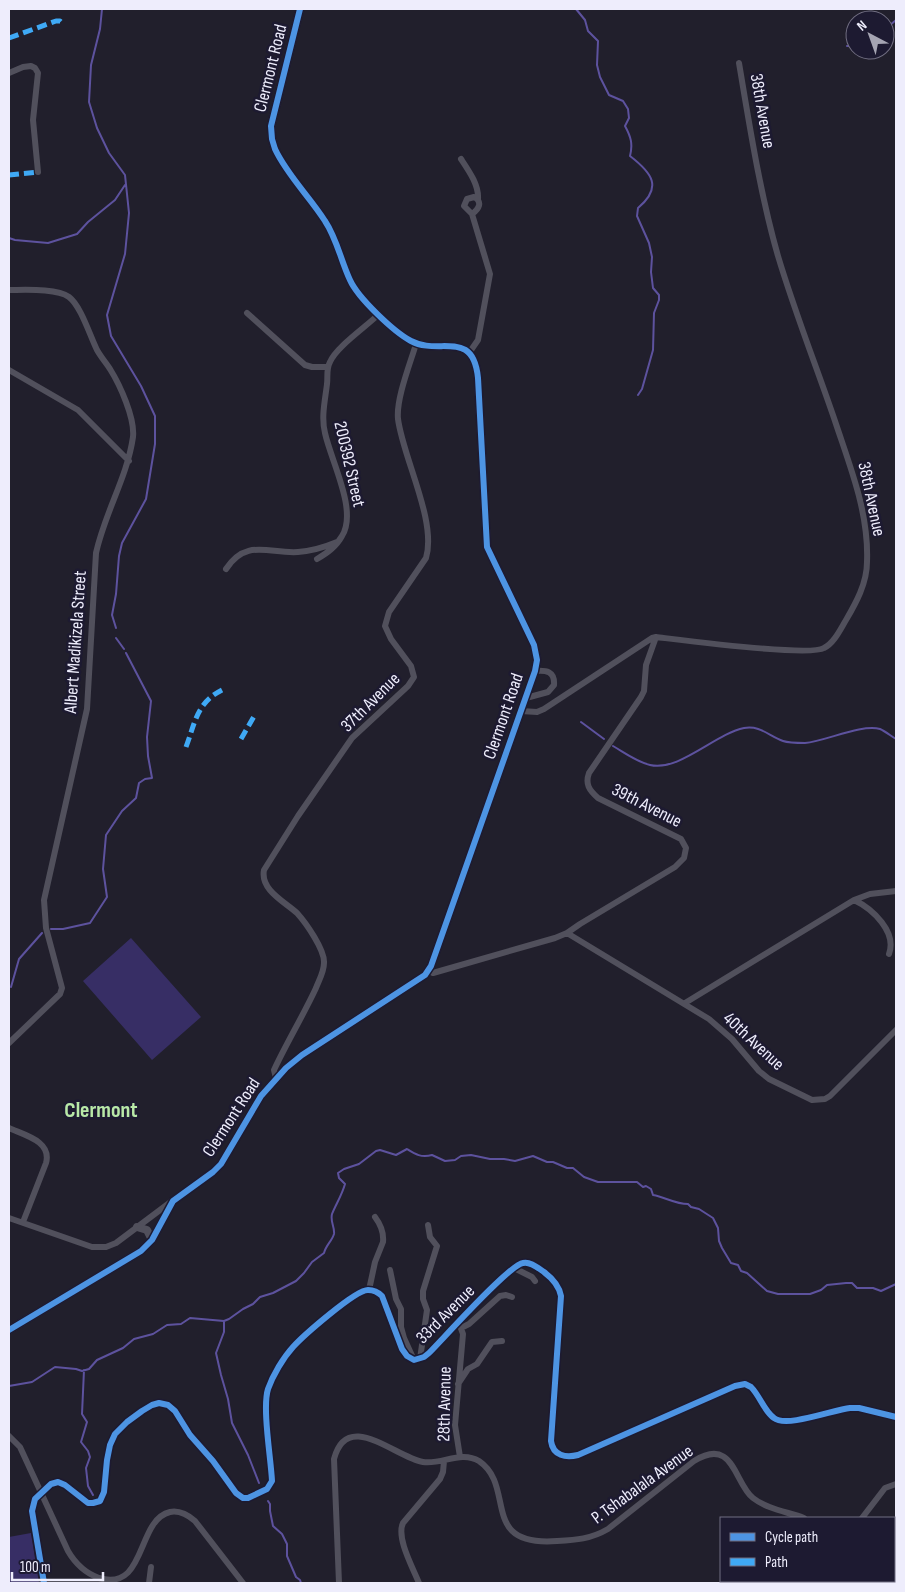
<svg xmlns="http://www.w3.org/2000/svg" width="905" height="1592" font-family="'Sofia Sans Condensed',sans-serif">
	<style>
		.green { fill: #372e65 }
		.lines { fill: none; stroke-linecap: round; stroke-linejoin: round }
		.stream { stroke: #5d529e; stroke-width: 2 }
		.minor { stroke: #51505c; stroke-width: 6 }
		.tertiary { stroke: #51505c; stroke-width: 8 }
		.quiet { stroke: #3fa9f5; stroke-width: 5; stroke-dasharray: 10 5; stroke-linecap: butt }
		.cycleway-casing { stroke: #1d1a31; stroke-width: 9 }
		.cycleway { stroke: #4d94e3; stroke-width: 6 }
		.labels { text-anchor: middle; stroke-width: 5; stroke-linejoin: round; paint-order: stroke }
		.street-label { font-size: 18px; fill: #eeedfc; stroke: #1d1a31 }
		.district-label { font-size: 22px; font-weight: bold; fill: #b8e8a8; stroke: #1d1a31 }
	</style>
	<rect width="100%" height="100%" fill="#211f2c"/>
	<path class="green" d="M131,938L201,1017L152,1060L83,981Z
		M31,1533L39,1583H9V1537Z"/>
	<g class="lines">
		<path class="stream" d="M102,9L100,29L91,65L89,102L97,128L109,153L125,175L129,213L125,254L107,315L111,336L141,386L155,416V444L146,499L122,543L119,556L116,594L112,615L116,628
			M576,9L585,20L588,31L598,41L597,65L600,77L609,95L623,101L628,109L629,118L625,126C631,137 633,144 630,156C652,173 663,187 638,208L637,216L649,243L652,257L651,272L653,288L659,295V300L654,313L653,350L642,389L638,395
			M885,35L889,26L896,20
			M847,46H855
			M9,238L15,240L48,243L77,234L88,222L115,200L125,185
			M116,638L124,649
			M581,722L604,739
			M613,746C625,753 637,762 650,765C679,772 715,734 744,728C760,725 769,736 783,741C789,743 799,743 805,743C826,741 861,724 880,729C885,731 891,736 896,739
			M51,929H63L90,923L107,897L103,869L106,835L122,811L136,798L139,783L145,779L152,778L148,756L147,737L151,701L126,653
			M11,987L19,959L42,933
			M224,1322V1332L216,1353L221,1375L228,1399L232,1423L248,1455L259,1483
			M84,1370L82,1414L87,1422L81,1442L88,1451L90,1457L86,1468L88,1486L93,1495
			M9,1386L32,1382L55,1367L76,1369L82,1371L89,1369L97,1360L123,1348L134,1339L153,1334L167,1325L181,1324L190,1318L224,1321L229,1319L243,1309L253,1304L260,1297L273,1293L296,1281L304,1273L312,1262L324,1253C326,1245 332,1241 334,1234C335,1227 330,1222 332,1214C336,1204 342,1195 345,1184L339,1178L338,1173L344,1169L359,1164L376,1151L380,1150L396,1155L407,1149C415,1154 421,1158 432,1155L445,1161L455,1160L461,1156L471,1155L490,1159H504L515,1161L533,1156L547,1162H553L567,1168H573L584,1177L598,1182H637L643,1187L646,1186L651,1189L653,1195C665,1197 675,1204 688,1204L691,1207L699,1209L713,1218L718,1228L719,1241L722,1248L731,1263L738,1265L741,1271L747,1273L767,1291L778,1294H810L821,1290L827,1285L846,1283H852L857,1288H873L881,1291L896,1284
			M268,1501L270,1504V1511L273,1526L282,1534L287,1544V1556L296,1577L300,1580L301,1583"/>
		<path class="minor" d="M9,73L23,67L31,66L35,68L38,73L33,120L38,172
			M461,159C469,171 479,185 478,199
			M9,290C24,290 57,288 69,297C81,306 90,336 97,350C101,357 106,363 110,369C120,385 135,418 133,437C127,478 105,512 96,553L87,709L44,900L46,928L62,988L60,994L9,1043
			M247,313L305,365L312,367H328
			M469,353L478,340L490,274L472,214L464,206L467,199L474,197C483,202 479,209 472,214
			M9,370L78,410L129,461
			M317,559C327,553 336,547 342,536C358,511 331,461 325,433C321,417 325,401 327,384C328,377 326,369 330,362C336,347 367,326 379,314
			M226,569C246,538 269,554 298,552C311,551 325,547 337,542
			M526,698L548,692L554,685C555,671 546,670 535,671
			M521,711L537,712L544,709L652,638L656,637C681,640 809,657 824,648C834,643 840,630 846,620C856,603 867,583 867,562C869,514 851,469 836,424C817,368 795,313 778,256C760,193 750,128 739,63
			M854,900C873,909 897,932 889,954
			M567,933L709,1019L732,1039L759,1071L769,1079L812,1100L825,1099L830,1096L896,1030
			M429,971L433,973L440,971L555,938L567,933L580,924L675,867L684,858L686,848L681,839L598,798C589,790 585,784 589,773L641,697L644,691L646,665L656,637
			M685,1003L854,900L870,894L896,891
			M276,1078L274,1070C287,1042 303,1016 316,988C319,980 324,972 324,963C325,950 306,923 297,913C285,902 260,890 264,870L298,816L352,738L408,686L414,677L411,666L391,639L385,626L389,612L426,558C437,521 403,458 398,419C396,399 410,364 416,344
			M9,1128C24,1135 52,1141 46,1163L23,1222
			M9,1218L92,1247H106L116,1243L172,1201
			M514,1268L532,1277L535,1281
			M390,1270L396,1299L401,1309V1327L404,1338L414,1360
			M369,1290L375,1262L383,1242C384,1232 381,1225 375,1217
			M459,1323L463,1334L455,1425L460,1457
			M461,1328L469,1324L500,1296L506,1295L512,1297
			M420,1359L427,1310L423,1299V1291L437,1246L430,1237L428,1225
			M458,1384L468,1369L477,1364L492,1342L502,1341
			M9,1436L20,1447L68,1551C75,1563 85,1573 99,1578C147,1592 136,1520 170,1512C180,1510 188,1515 195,1521L243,1583
			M862,1518L885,1488L896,1484
			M848,1581L853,1583
			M44,1583L32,1511L35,1499L51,1484L58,1482L65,1485L88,1503H93L100,1501L104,1492L107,1460L110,1445L115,1434L127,1422L142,1411L152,1405L159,1403L168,1405L175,1411L190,1435L213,1461L236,1493L243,1498H248L267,1489L272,1481C271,1459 262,1408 268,1389C273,1375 283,1358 293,1347C303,1336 355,1290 368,1290C374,1290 378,1292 382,1296L402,1349L407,1356L414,1360L424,1357L429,1353C444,1338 509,1265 523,1263C530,1261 538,1268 544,1272C552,1278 559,1285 561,1296L551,1441C553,1456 566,1458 578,1455L735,1386L745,1384L751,1387C760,1396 764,1411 774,1418C786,1428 833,1410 850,1408H859L896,1417
			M149,1583L151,1567
			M339,1583L334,1459C347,1409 395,1457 423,1462C442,1465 461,1450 479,1461C517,1487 478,1547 557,1541C576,1540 591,1539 608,1529L694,1461C734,1436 734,1483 753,1498C767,1509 788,1512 804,1518
			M419,1583C413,1568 396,1538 403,1523L440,1479L443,1472L444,1461
			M843,1583L844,1581"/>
		<path class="tertiary" d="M137,1227L147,1230L152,1240
			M9,1330L141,1251L152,1240L173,1201L213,1172L221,1164L261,1096L286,1068L302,1055L425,975L431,966L535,671L537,660L534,645L487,547L478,378C473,328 439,356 411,341C394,332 358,298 350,280C341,261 337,239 325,221C310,197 287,175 275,149L272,139L271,126L300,9"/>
		<path class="quiet" d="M9,38L56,21H60L64,25
			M9,175L38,172
			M241,739L256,713
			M186,747C196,720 197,701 226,688"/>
		<defs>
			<path id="cycleway" d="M9,1330L141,1251L152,1240L173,1201L213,1172L221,1164L261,1096L286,1068L302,1055L425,975L431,966L535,671L537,660L534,645L487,547L478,378C473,328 439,356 411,341C394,332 358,298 350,280C341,261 337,239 325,221C310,197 287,175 275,149L272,139L271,126L300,9
				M44,1583L32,1511L35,1499L51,1484L58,1482L65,1485L88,1503H93L100,1501L104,1492L107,1460L110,1445L115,1434L127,1422L142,1411L152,1405L159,1403L168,1405L175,1411L190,1435L213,1461L236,1493L243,1498H248L267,1489L272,1481C271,1459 262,1408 268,1389C273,1375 283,1358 293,1347C303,1336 355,1290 368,1290C374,1290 378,1292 382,1296L402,1349L407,1356L414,1360L424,1357L429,1353C444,1338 509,1265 523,1263C530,1261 538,1268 544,1272C552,1278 559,1285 561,1296L551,1441C553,1456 566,1458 578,1455L735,1386L745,1384L751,1387C760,1396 764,1411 774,1418C786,1428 833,1410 850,1408H859L896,1417"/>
		</defs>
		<use href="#cycleway" class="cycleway-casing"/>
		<use href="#cycleway" class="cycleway"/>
	</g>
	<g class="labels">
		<g class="street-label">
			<text transform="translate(270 68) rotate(-76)" y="6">Clermont Road</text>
			<text transform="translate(763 111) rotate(80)" y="6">38th Avenue</text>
			<text transform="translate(350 464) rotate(77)" y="6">200392 Street</text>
			<text transform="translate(872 499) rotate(78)" y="6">38th Avenue</text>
			<text transform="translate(75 642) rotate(-86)" y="6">Albert Madikizela Street</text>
			<text transform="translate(370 702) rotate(-45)" y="6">37th Avenue</text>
			<text transform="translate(503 716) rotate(-71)" y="6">Clermont Road</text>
			<text transform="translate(647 805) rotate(27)" y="6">39th Avenue</text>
			<text transform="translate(754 1041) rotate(43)" y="6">40th Avenue</text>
			<text transform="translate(231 1117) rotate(-57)" y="6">Clermont Road</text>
			<text transform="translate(445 1314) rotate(-45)" y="6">33rd Avenue</text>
			<text transform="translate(444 1404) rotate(-89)" y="6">28th Avenue</text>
			<text transform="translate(642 1484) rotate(-36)" y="6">P. Tshabalala Avenue</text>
		</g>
		<g class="district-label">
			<text x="101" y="1117">Clermont</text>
		</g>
	</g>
	<rect width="905" height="1592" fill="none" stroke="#eeedfc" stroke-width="20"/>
	<rect x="720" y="1517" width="175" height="65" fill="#1d1a31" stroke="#716e82"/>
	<rect x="730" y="1533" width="25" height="8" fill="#4d94e3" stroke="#716e82"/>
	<text x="765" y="1542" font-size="15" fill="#eeedfc">Cycle path</text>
	<rect x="730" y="1558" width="25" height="8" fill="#3fa9f5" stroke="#716e82"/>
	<text x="765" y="1567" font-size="15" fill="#eeedfc">Path</text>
	<g transform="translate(870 35) rotate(319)"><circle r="24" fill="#1d1a31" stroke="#716e82"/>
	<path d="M0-4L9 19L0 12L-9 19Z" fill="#a6a5b3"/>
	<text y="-8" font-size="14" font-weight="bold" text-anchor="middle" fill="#eeedfc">N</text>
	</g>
	<path d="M12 1572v8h91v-8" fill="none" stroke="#eeedfc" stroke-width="2.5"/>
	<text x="20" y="1572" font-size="15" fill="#eeedfc" stroke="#1d1a31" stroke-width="4" paint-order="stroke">100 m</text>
</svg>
